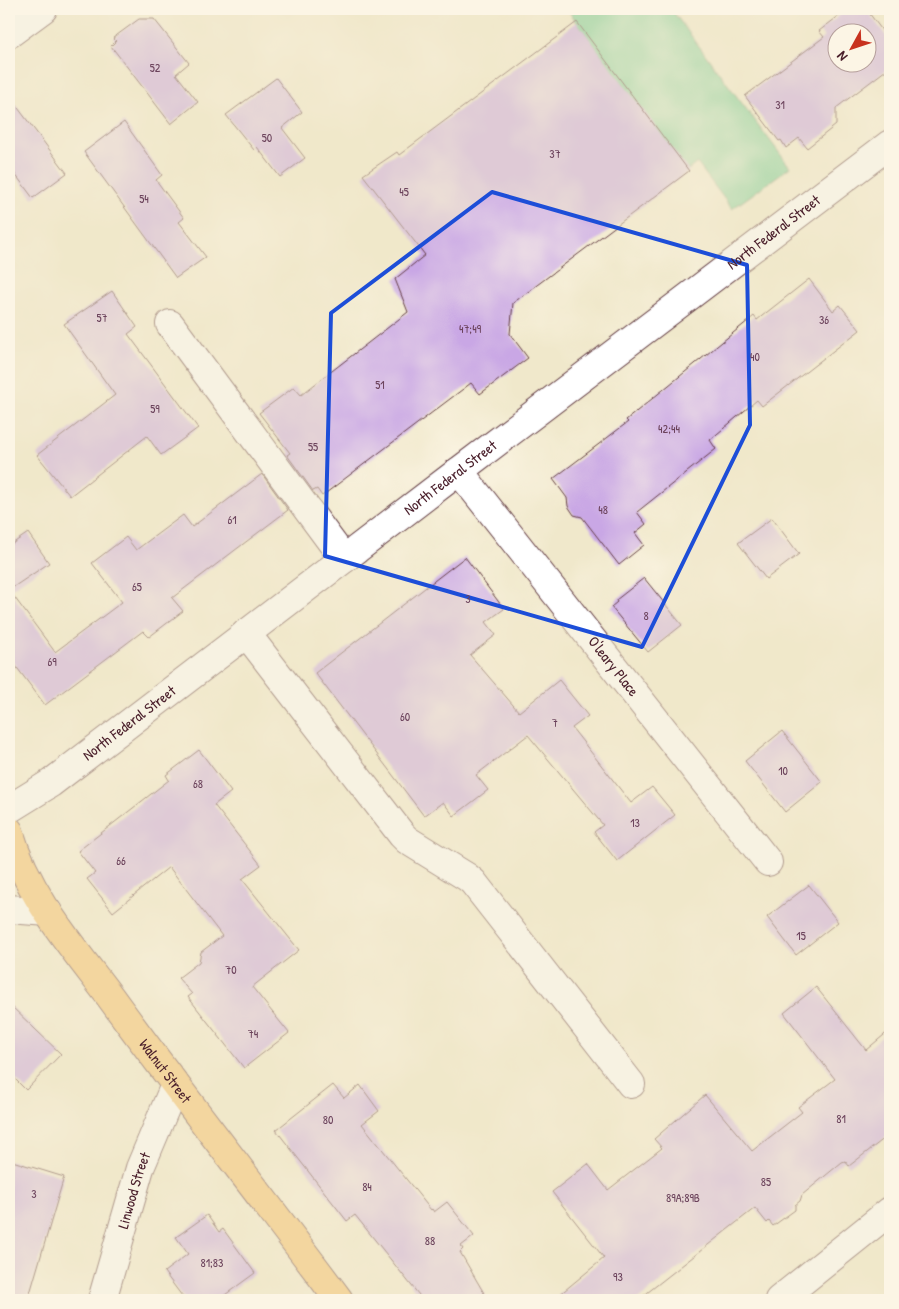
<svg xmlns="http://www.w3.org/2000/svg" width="899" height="1309" font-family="'Patrick Hand',sans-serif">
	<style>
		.green { fill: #70cb92; stroke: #5d755e }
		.building { fill: #c9a7e5; fill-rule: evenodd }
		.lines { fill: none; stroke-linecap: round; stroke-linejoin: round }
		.minor-casing { stroke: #633d43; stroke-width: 30 }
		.major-casing { stroke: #633d43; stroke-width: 30 }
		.minor { stroke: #fff; stroke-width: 28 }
		.major { stroke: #f6c06b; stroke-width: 28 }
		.marked { fill: none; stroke: #1d4ed8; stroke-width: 4; stroke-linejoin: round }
		.labels { text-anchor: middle; stroke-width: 5; stroke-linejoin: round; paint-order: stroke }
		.number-label { font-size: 12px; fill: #6a415a }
		.street-label { font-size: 15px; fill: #4a1f2b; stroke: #fcf5e5 }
	</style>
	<rect width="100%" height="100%" fill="#fcf5e5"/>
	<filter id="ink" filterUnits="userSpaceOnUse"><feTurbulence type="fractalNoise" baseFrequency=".02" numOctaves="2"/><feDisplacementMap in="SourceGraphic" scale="10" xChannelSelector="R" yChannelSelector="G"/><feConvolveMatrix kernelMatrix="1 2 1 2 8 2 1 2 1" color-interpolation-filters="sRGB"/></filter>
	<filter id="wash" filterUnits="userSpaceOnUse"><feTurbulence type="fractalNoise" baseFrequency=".0096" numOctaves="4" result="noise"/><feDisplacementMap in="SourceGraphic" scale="20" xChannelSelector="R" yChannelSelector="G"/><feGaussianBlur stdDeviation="1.12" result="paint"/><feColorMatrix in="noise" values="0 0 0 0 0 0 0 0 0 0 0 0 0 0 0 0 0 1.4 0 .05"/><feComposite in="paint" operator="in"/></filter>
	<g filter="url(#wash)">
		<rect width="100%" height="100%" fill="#f0e8cb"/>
		<path class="green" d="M567,9H671L790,167L732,209L697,163L688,170Z"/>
		<g id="blocks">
			<path class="building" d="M848,9H866L890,41V67L836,108V125L807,148L799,138L786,148L781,140L779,141L745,96L824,37L819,31ZM836,32H866V62H836Z
				M139,19H154L189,63L176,74L198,102L171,124L111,46L116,41L113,38Z
				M577,22L689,171L513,303L510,334L528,358L480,394L471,383L322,496L317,489L313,491L287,455L290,453L259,413L294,387L301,395L408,312L395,279L425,255L363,175L397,152L399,155Z
				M276,78L302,112L282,128L305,158L280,177L257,147L254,150L226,115Z
				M9,96L67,173L33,198L9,166Z
				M124,122L162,175L156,180L184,218L179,222L206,257L176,278L84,152Z
				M809,279L833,311L840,305L860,330L762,406L757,400L710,440L716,449L637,512L646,524L635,533L644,545L619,565L582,517L574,515L568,506L567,498L553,479L628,422L626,420L754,316L757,320Z
				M112,291L137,327L128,334L198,428L161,455L147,436L70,496L37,455L115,395L64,324Z
				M262,474L288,510L172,598L183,611L149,637L143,631L45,705L9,657V546L28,533L49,563L9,590L55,652L122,602L92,563L126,537L136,550L183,515L192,527Z
				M772,518L799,554L766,579L738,543Z
				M465,557L504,609L486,622L496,635L470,655L519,712L559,680L588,716L572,728L631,803L652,787L675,815L617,861L594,832L603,825L528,735L476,775L488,790L454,816L443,802L424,816L315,673Z
				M644,578L682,625L648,652L611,607L617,602L616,600Z
				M782,731L822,782L785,812L745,761Z
				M199,750L231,792L214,805L261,865L242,879L299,950L252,987L289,1033L244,1068L188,997L192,994L178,978L199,962L201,952L222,936L169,867L113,912L87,879L95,873L78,851L169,780L166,775Z
				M809,885L838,922L796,955L767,917Z
				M816,987L866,1050L890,1030V1134L849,1166L845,1161L842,1162L802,1195L800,1201L795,1205V1210L773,1226L769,1221L767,1223L755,1208L638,1300H553L604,1258L552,1192L588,1164L608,1190L662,1148L654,1139L705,1095L752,1151L802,1112L798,1107L835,1079L784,1013Z
				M9,1004L61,1054L26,1090L9,1073Z
				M333,1085L344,1098L360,1085L379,1111L362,1124L431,1210L432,1209L434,1212L447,1202L474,1236L461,1246L463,1249L460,1252L488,1300H423L355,1215L347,1221L276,1130Z
				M9,1160L64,1177L28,1300H9Z
				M207,1215L219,1232L223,1229L255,1273L218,1300H185L164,1272L188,1254L176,1237Z"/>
		</g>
	</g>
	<g filter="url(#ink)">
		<use href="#blocks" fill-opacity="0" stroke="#633d43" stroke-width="1"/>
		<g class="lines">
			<defs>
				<g id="minor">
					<path d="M9,34L43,9"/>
					<path d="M170,324L344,559"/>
					<path id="s1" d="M459,471L768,862"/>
					<path d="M246,633L402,835L407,840L467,877L473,882L631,1084"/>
					<path id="s2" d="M9,809L51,783L459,471L890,144"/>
					<path d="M9,909L48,912"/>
					<path id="s3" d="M102,1300L140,1168L175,1085"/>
					<path d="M779,1300L890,1211"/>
				</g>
				<g id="major">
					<path id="s4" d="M9,831C27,895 72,946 111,998C185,1100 264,1199 339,1300"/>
				</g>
			</defs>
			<use href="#minor" class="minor-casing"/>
			<use href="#major" class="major-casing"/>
			<use href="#minor" class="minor"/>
			<use href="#major" class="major"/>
		</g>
	</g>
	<path d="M0 0H899V1309H0ZM492,192L747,265L750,425L642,647L325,556L331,313Z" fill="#f0e8cb" fill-opacity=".55" fill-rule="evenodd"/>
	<path class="marked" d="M492,192L747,265L750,425L642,647L325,556L331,313Z"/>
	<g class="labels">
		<g class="number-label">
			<text x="155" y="72">52</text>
			<text x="780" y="109">31</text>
			<text x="267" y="142">50</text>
			<text x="555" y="158">37</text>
			<text x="404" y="196">45</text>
			<text x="144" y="203">54</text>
			<text x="102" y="322">57</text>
			<text x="824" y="324">36</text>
			<text x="470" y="333">47;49</text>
			<text x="755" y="361">40</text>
			<text x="380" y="389">51</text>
			<text x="155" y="413">59</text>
			<text x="669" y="433">42;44</text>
			<text x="313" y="451">55</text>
			<text x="603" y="514">48</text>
			<text x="232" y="524">61</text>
			<text x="137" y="591">65</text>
			<text x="468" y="603">3</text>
			<text x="646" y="620">8</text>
			<text x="52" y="666">69</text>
			<text x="405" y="721">60</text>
			<text x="555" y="727">7</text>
			<text x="783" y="775">10</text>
			<text x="198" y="788">68</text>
			<text x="635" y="827">13</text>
			<text x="121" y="865">66</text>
			<text x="801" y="940">15</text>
			<text x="231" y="974">70</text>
			<text x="253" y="1038">74</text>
			<text x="841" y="1123">81</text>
			<text x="328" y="1124">80</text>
			<text x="766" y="1186">85</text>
			<text x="367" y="1191">84</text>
			<text x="34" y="1198">3</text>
			<text x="683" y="1202">89A;89B</text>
			<text x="430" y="1245">88</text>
			<text x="212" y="1267">81;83</text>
			<text x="618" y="1281">93</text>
		</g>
		<g class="street-label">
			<text dy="5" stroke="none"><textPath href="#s2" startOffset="958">North Federal Street</textPath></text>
			<text dy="5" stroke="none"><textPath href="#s2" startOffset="552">North Federal Street</textPath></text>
			<text dy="5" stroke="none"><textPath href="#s1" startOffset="249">O'leary Place</textPath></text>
			<text dy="5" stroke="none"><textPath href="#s2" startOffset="148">North Federal Street</textPath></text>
			<text dy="5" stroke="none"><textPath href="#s4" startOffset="288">Walnut Street</textPath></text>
			<text dy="5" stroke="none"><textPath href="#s3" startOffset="114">Linwood Street</textPath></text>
		</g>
	</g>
	<rect width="899" height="1309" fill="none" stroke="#fcf5e5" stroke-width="30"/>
	<g transform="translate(852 48) rotate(230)"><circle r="24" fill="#fcf5e5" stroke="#b59f9b"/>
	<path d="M0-4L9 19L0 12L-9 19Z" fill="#c8321e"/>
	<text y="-8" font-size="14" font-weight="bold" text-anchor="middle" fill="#4a1f2b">N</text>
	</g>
</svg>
